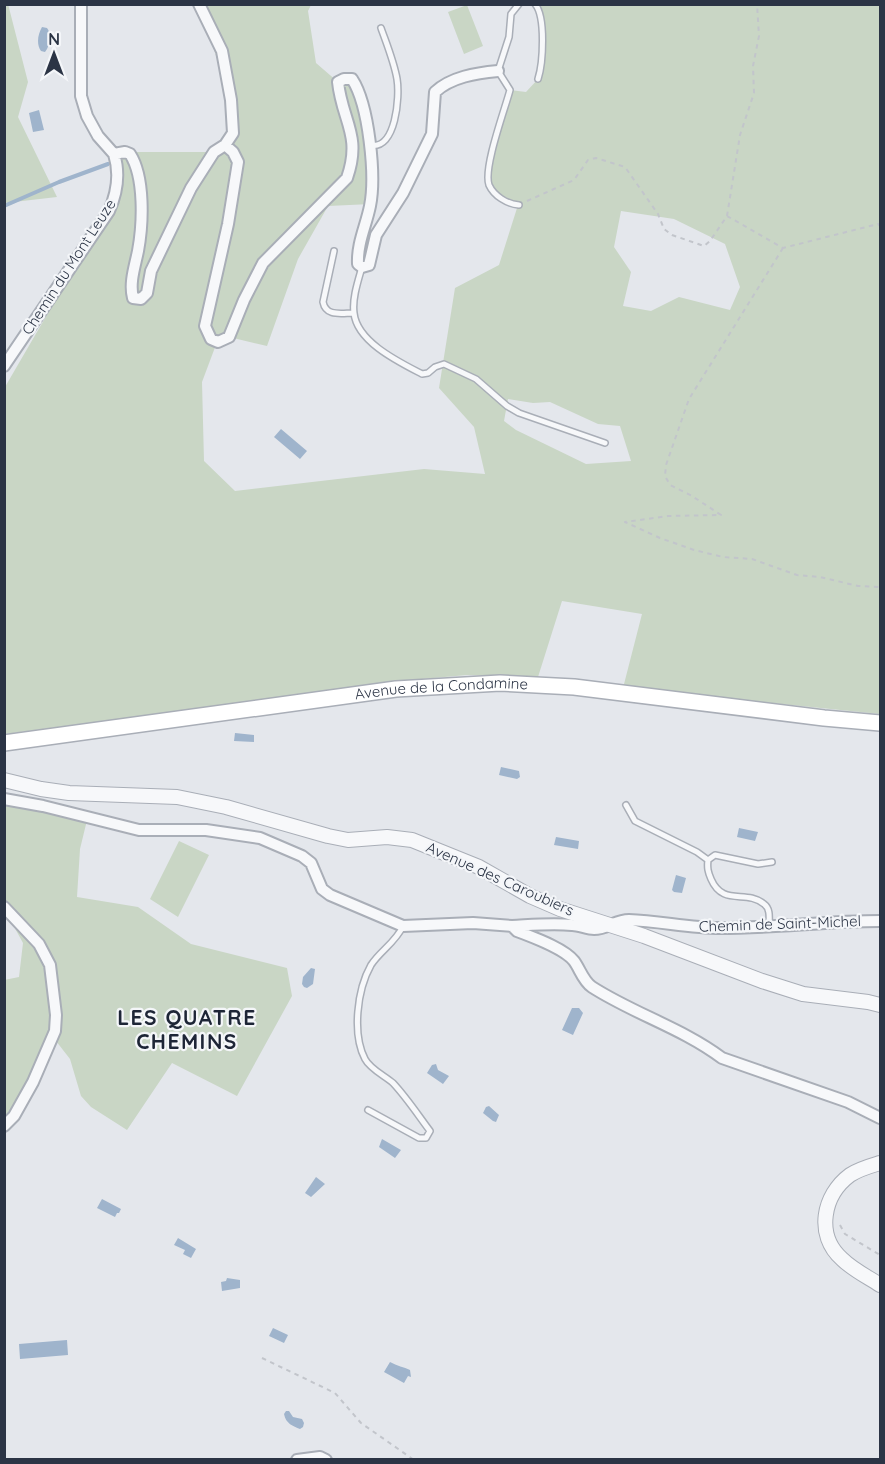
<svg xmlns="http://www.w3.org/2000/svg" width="885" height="1464" font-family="Quicksand,sans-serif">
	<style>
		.green { fill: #c9d6c5; fill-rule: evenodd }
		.water { fill: #9fb4cc }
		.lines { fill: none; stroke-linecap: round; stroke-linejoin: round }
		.stream { stroke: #9fb4cc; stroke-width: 4 }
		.service-casing { stroke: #a9aeb7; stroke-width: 8 }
		.minor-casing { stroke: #a9aeb7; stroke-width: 14 }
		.tertiary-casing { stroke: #a9aeb7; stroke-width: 16 }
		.secondary-casing { stroke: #a9aeb7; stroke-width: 18 }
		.path { stroke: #c2c5cb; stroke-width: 2; stroke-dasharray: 4.5 4.5; stroke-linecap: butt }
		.service { stroke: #f7f8fa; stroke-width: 5 }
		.minor { stroke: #f7f8fa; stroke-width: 10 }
		.tertiary { stroke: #f7f8fa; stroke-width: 14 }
		.secondary { stroke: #fff; stroke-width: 15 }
		.labels { text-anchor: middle; stroke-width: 4.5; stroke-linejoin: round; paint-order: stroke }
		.street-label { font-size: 15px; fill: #2b3445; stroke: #f4f6f9 }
		.district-label { font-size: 21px; font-weight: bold; letter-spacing: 1.5px; fill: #1d2536; stroke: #f4f6f9 }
	</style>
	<rect width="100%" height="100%" fill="#e4e7ec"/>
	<path class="green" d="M8,4L28,82L18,117L57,197L5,203L4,5Z
		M199,5H311L308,11L316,63L338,82L352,79L368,130L371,204L328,206L298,259L267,346L229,337L217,342L202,382L204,461L235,491L424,469L485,474L474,427L439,388L455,288L499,265L518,205C500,198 490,195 489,174L510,90L526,92L538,79L542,33L535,5H880V714L623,688L642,614L562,601L538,677L467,675L422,679L5,734V387L116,196L114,154L125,152H214L233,133L231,100ZM621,211L674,219L725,244L740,287L730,310L679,297L651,311L623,306L631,272L614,247ZM508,399L533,403L550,402L598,424L620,426L631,461L586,464L516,430L504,421Z
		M467,5L483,46L464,54L448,12Z
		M5,799L88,816L80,849L77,897L138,907L191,944L287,968L292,996L237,1096L172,1063L127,1130L91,1107L81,1096L70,1059L49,1032L27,1084L5,1121L4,980L19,977L23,943L5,910Z
		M179,841L209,855L178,917L150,899Z"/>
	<path class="water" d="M42,27L47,28C52,34 50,46 45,52L41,51C36,44 38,34 42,27Z
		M39,110L44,130L33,132L29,113Z
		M281,429L307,451L300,459L274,437Z
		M235,733L254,735V742L234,741Z
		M501,767L519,771L520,777L517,779L499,775Z
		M739,828L758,832L755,841L737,837Z
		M556,837L579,841L578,849L554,845Z
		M676,875L686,878L682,893L674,892L672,890Z
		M311,968L315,969L313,984L307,988L304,987L302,984L303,977Z
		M572,1008H579L583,1013L573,1035L562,1030Z
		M436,1064L438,1070L449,1076L443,1084L427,1073L432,1065Z
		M489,1106L499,1115L496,1122L493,1121L483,1113L486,1107Z
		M382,1139L401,1150L395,1158L379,1147Z
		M316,1177L325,1184L311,1197L305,1193Z
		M102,1199L121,1209L119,1213H117L115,1217L97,1208Z
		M178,1238L196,1249L191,1258L183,1254L185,1250L174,1245Z
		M227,1278L240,1280V1288L222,1291L221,1282L226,1281Z
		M273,1328L288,1335L284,1343L269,1336Z
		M67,1340L68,1355L20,1359L19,1344Z
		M390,1362C397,1366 404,1367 410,1370L411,1377L408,1376L404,1383L384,1372Z
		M286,1411H289L293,1417L302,1419L304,1423L303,1427L300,1429C293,1426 286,1424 284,1414Z"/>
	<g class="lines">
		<path class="stream" d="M4,206L59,182L108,164"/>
		<defs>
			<path id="service" d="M519,4L511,14L509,37L498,71L510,90C505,109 483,168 489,185C494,196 507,204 519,205
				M535,4C546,17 543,63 538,79
				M370,145C396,151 400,96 397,79C394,62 387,45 381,28
				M334,251L323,302C326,317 341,313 354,313
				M362,267C358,281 352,299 354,313C357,342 399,362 422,374L428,373L435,367L444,364L476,379L507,406L519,413L605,443
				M626,805L635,821L697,852L708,860
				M769,926C769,919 771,909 764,904C746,889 723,907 711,879C708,872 707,868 708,860L715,855L758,864L772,862
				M368,1110L419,1138H426L430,1131C418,1115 407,1098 393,1083C385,1076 370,1069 365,1059C352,1034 357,990 371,965C380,951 396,942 403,926"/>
			<path id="minor" d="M81,4V96L87,116L98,136L114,154
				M225,145L233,152L238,162L228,224L205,326L211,339L218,342L229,337L244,300L263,263L347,178C362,135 342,121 338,82L344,79H352C369,105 376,176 370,206C366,226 357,243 358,264L362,267L369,265L376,235L403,193L432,134L435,92C451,77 476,73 498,71
				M4,366L109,211C117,193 120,173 114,154L125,152L130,154C145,177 143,224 138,251C135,266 129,283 133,298L141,299L147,293L151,271L191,188L214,152L225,145L233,133L231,100L222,51L199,4
				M4,799L43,806L139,830H206L260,838L302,856L311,863L322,889L330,895L403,926L473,923L512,926L517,931C532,937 564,948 574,961C580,969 583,981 592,987C634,1014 682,1028 722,1058L848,1102L880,1118
				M4,907L39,944L50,965L56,1015L55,1031L33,1082L14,1116L4,1126
				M512,926C532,925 552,923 572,925C579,925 587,929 594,929C607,929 616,920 629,920C660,921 689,928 720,928C774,928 827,921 880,921
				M297,1460L320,1457L326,1460"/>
			<path id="tertiary" d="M4,780L41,789L69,793L177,797L226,807L328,836L348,840L387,837L412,840L479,867L530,896L560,909L644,936L762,981L803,994L868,1002L880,1005
				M880,1163C870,1166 859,1169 850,1175C823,1195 815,1235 842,1259C853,1270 868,1277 880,1285"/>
			<g id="secondary">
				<path id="s1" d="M4,743L396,689L500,683L574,687L824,718L880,723"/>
			</g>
		</defs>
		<use href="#service" class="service-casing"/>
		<use href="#minor" class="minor-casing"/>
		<use href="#tertiary" class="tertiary-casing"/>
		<use href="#secondary" class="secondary-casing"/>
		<path class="path" d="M527,201L574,180L588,160L596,158L625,167L658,214L664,229L672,235L704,246L710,241L727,216L783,248L878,224L880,226
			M727,216L740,135L754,93L753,66L759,36L757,4
			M783,248L689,399L666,465L665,476L670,485L692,496L721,515L668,516L625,522L660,538L694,550L723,557L752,559L797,575L820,577L858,586L880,587
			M840,1225L845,1234L880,1255
			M262,1358L335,1393L361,1423L414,1460"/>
		<use href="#service" class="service"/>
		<use href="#minor" class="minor"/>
		<use href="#tertiary" class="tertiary"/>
		<use href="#secondary" class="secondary"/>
	</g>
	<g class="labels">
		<g class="street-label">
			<text transform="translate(69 267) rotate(-57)" y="5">Chemin du Mont Leuze</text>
			<text dy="5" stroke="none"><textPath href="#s1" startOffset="441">Avenue de la Condamine</textPath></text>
			<text transform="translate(500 879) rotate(24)" y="5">Avenue des Caroubiers</text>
			<text transform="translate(780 924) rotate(-2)" y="5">Chemin de Saint-Michel</text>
		</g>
		<g class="district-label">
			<text x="187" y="1025">LES QUATRE<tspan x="187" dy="24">CHEMINS</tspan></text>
		</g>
	</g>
	<rect width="885" height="1464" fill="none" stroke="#2b3445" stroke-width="12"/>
	<g transform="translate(54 54)" stroke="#f4f6f9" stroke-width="4.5" paint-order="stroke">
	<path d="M0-4.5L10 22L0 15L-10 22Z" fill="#2b3445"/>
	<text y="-9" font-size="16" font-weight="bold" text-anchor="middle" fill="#2b3445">N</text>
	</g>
</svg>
